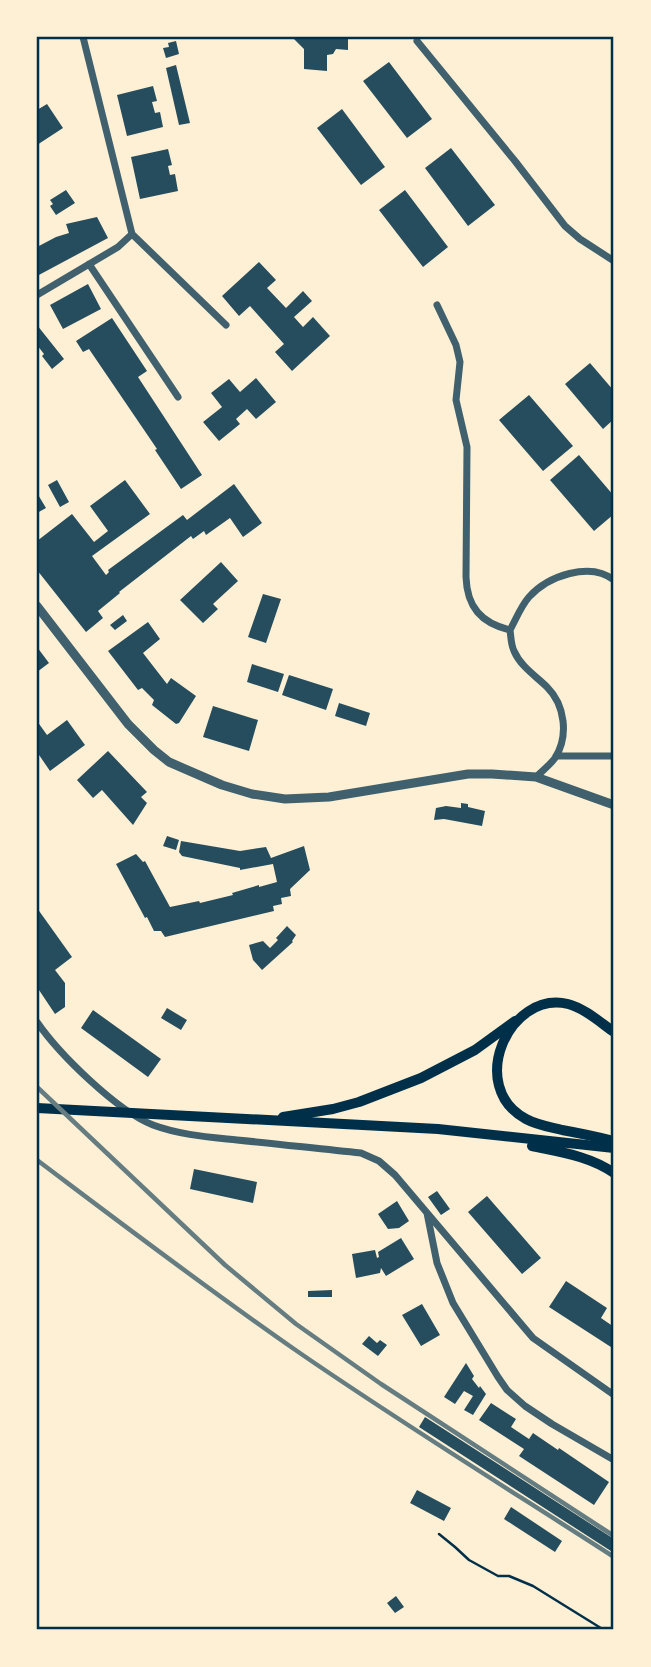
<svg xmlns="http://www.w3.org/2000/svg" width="651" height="1667" font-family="'Alegreya Sans',sans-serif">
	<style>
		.building { fill: #264d5e }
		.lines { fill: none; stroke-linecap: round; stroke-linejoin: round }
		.path { stroke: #003049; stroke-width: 2.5 }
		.minor { stroke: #3f606c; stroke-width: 7 }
		.tertiary { stroke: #3f606c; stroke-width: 9 }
		.secondary { stroke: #003049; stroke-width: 10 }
		.primary { stroke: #003049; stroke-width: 10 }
		.rail { stroke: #657d81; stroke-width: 4.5 }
		.neatline { fill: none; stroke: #003049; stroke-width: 2.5 }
	</style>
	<rect width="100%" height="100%" fill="#fdf0d5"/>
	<path class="building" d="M292,37H351L348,39V50L336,49L333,54L327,55V71L304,69V49Z
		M176,41L179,54L166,58L163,48L169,47L168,43Z
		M389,62L432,119L407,138L363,81Z
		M176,65L190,123L179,125L166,68Z
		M153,86L157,101L152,102L155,113L160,112L163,127L127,136L117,95Z
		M47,104L63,128L37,145V110Z
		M342,109L385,167L361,185L317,128Z
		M451,148L495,205L468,226L425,168Z
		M168,149L172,165L168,166L170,175L175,174L178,191L140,199L131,157Z
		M66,190L75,203L56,215L50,206L53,204L50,200Z
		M405,190L448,247L423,267L379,210Z
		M97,217L108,238L37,276V247L56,237L69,233L66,224Z
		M259,262L276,280L267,288L286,308L303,291L312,301L294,317L303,327L313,317L330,336L292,371L275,352L284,344L258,315L250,306L239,316L222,296Z
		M88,284L101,309L63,329L50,305Z
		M112,318L147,371L138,377L202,475L181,489L155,450L157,449L89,349L83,352L76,341Z
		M37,325L64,359L52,369L42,356L44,354L37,345Z
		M590,363L614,391V419L603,429L565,384Z
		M256,378L276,402L256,419L247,409L236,419L240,424L219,441L203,422L222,407L211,393L229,379L240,392Z
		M529,395L573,446L543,471L499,420Z
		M579,455L614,496V514L594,531L550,480Z
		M57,480L69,502L60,507L48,485Z
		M125,480L150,514L92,556L106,575L109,572L108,570L183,515L187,520L234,484L262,523L243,537L230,518L206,535L204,531L193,539L191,536L119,592L120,593L98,611L103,618L86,632L37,570V541L72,514L94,542L108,531L90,506Z
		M37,493L46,508L37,513Z
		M221,562L238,581L213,604L218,609L203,623L180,600Z
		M263,594L281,599L266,643L248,637Z
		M123,615L127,621L115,630L110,625Z
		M148,622L160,639L143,653L167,684L171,678L196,696L179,723L176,724L152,705L154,700L142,688L138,690L108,651Z
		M37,647L49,663L37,672Z
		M252,664L284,674L278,692L247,682Z
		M289,675L333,689L326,710L282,695Z
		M339,703L370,713L366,726L335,716Z
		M213,706L258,720L249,751L203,737Z
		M67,720L85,745L50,771L37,752V721L47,735Z
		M108,751L147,792L141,797L147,803L133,825L102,790L93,798L77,780Z
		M461,803L468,804V807L485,811L482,826L444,819L434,820L436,808L446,806L461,808Z
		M167,836L179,840L176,850L163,846Z
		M181,841L240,851L266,847L271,858L304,846L310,870L290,889L291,896L281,898L282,904L273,906L274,911L165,937L161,931H154L147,917L145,918L116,864L136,854L143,862L145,861L170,907L199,901L200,903L233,895L232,893L259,885V887L277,882L273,864L240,870V868L182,856L179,852Z
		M37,908L72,957L55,970L65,983V1007L55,1014L37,987Z
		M287,926L296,935L292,941L293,942L262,970L253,960L249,945L263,941L270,948L278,940L276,938Z
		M167,1008L187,1020L181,1030L161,1018Z
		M93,1010L161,1059L148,1077L81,1028Z
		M194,1169L257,1182L253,1203L190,1189Z
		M437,1191L450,1209L441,1215L428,1197Z
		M487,1196L541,1258L522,1274L468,1212Z
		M397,1201L409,1221L399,1228L388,1229L378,1214Z
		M401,1238L414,1259L386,1276L381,1268L380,1273L356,1278L352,1254L375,1250L377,1258L379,1257L378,1252Z
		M566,1281L607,1308L601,1318L614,1327V1349L549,1307Z
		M332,1290V1297H308V1291Z
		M422,1304L440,1335L421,1346L402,1315Z
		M369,1336L377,1343L380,1340L387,1345L378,1356L362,1344Z
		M466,1363L474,1376L472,1379L479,1388L480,1386L486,1394L473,1415L464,1410L473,1396L464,1391L455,1404L444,1397Z
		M491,1403L516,1419L511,1427L529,1439L533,1433L558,1450L559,1448L609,1482L594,1505L519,1456L524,1449L479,1420Z
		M425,1417L614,1539V1553L419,1427Z
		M417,1490L451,1508L444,1521L410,1503Z
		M511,1507L562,1541L555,1552L504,1519Z
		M396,1596L404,1607L395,1613L387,1603Z"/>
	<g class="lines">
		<path class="path" d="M439,1534L455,1547L469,1560L498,1576H509L533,1586L604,1630"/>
		<path class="minor" d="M417,41L515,161L565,226L580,239L614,261
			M132,234L226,325
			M89,264L178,397
			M37,295L118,247L132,234L83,37
			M437,305L456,345L460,362L456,400L467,447L466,577C467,607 481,623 510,630
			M510,630C511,637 511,645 514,651C521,667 536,676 547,687C565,705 569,736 555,758C550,765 542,771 536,777
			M510,630C516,619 521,606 529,597C548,576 590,561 614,580
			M556,756H614
			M37,1022C59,1054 117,1111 153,1125C180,1135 209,1137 237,1140C279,1144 320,1149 361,1153L379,1161L395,1175L533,1338L614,1395
			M427,1213L437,1263L453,1303L498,1377L507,1390L525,1406L552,1424L614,1460"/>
		<path class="tertiary" d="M37,606L128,724L154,750L169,762L222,785L252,794L285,799L329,797L468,774H492L536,777L614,805"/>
		<path class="secondary" d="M37,1108L438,1129L614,1148
			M283,1117L333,1109L359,1102L421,1078L475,1050L515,1021
			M532,1146C560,1152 590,1156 614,1173"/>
		<path class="primary" d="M614,1032C601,1023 584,1008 568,1004C509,990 466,1087 526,1119C537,1125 550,1127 562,1130C579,1133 597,1137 614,1141"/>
		<path class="rail" d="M37,1087L225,1265L296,1324L381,1384L614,1536
			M37,1160C122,1224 206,1288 294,1349C398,1421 507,1488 614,1557"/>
	</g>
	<rect width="651" height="1667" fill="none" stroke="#fdf0d5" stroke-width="77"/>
	<rect x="38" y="38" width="574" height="1590" class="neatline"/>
</svg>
